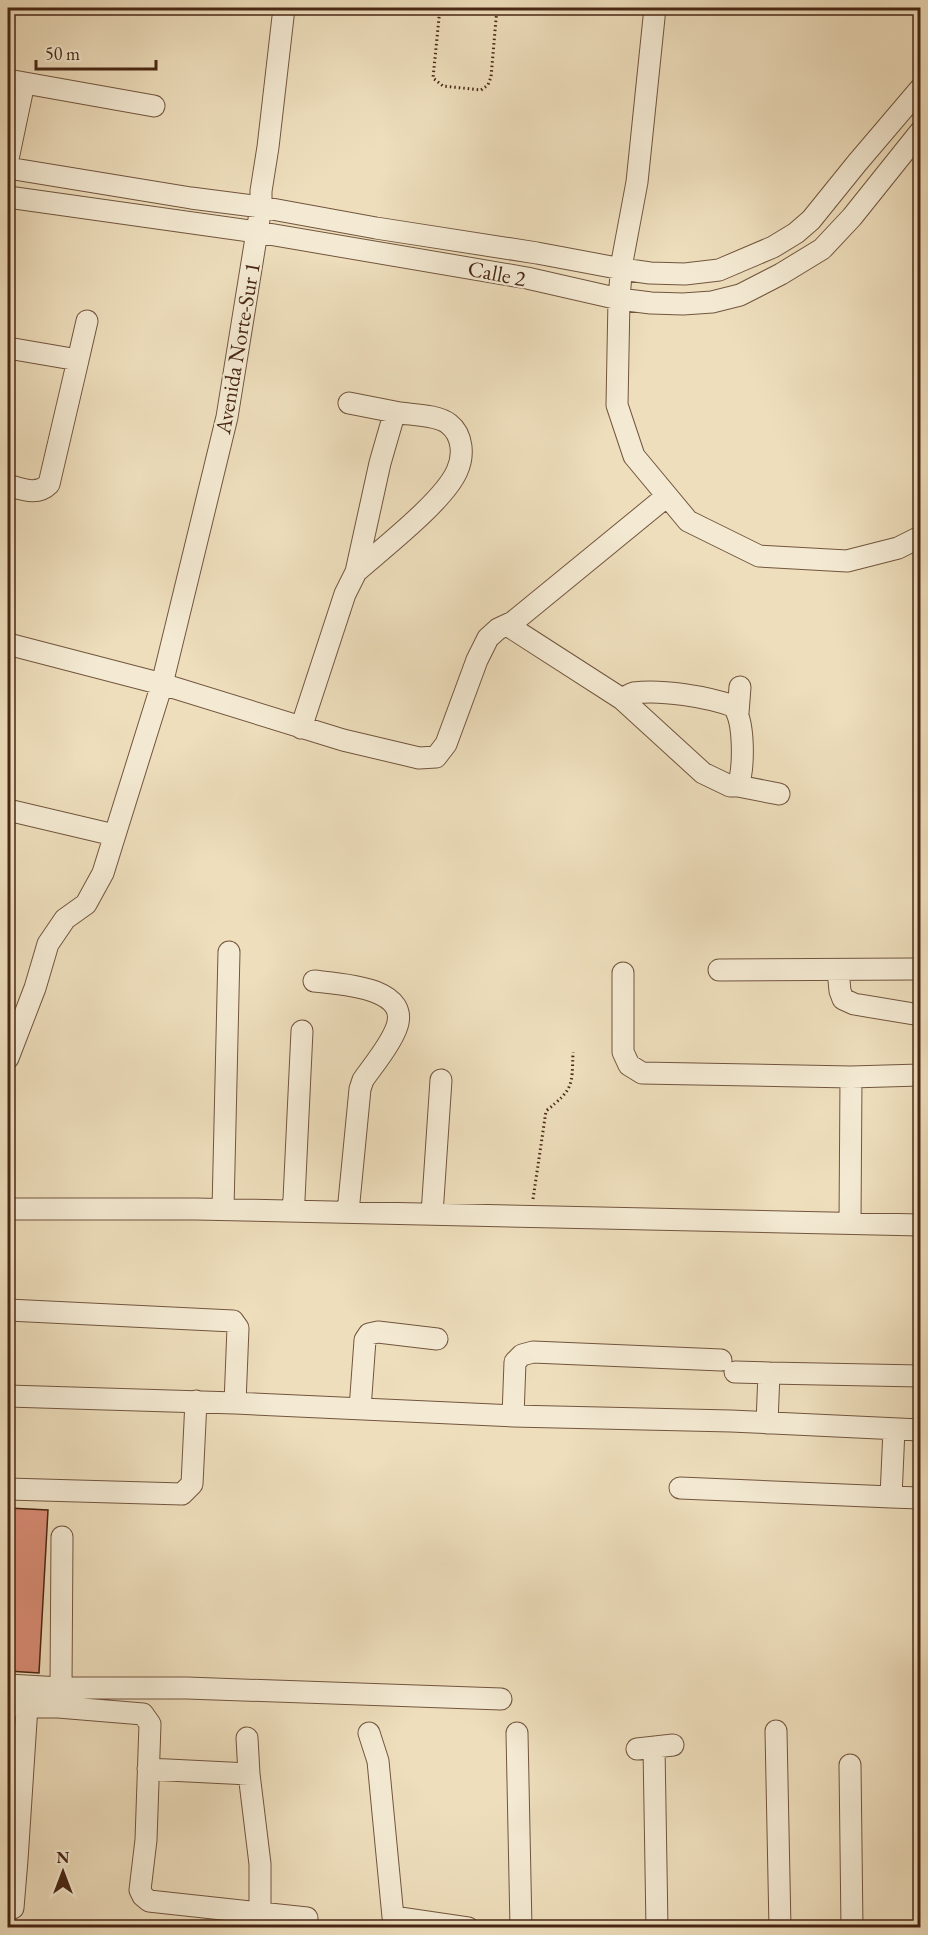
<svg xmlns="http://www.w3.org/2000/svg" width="928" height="1935" font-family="'EB Garamond',serif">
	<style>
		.building { fill: #d98d76; stroke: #482714; stroke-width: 1.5 }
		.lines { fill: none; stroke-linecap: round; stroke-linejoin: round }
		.minor-casing { stroke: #72553e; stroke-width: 23 }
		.path { stroke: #482714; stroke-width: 3; stroke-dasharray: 1.5 3; stroke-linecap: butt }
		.minor { stroke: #f4ead3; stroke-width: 21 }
		.labels { text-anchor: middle; stroke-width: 4.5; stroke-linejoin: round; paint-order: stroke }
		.street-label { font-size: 22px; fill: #482714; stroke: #f4ead3 }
	</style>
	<rect width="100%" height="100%" fill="#eedebc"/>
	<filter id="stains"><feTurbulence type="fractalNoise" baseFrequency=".00333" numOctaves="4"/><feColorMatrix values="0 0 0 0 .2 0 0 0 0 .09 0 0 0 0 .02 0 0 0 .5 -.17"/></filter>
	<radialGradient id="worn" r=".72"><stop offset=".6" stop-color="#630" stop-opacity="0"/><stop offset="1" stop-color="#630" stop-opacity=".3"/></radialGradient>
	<path class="building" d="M8,1508L48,1510L39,1673L8,1671Z"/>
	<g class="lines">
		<defs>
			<path id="minor" d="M284,8L268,147L261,191V207L227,417L162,684L343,740L419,758L436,757L446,744L477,660L488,638L498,629L513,622L667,496
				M655,8L637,182L622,262L619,299L617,405L634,456L688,521L759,556L847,561L898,548L920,537
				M8,80L154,106
				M8,159L24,83
				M8,168L191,198L261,207L376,228L537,253L622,269L650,273L685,274L719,270L773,247L796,233L811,220L857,163L920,89
				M8,197L257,232L527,278L619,299L651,303L683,304L712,302L740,295L781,274L822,249L852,217L920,132
				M8,348L78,360L49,484C37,496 22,489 8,485
				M78,360L87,321
				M349,403L400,413
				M507,625L622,699L703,773L730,786H738C744,768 745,721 733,706C708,697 661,689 634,693C630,694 626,697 622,699
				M8,644L162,684L103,873L86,904L65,919L48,944L35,988L8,1058
				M738,713L740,687
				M301,728L345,594L356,572L380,463L393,418L400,413C415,415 438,415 449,424C463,435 464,456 457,471C444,501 383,548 356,572
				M738,786L779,794
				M8,810L114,835
				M719,970L915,969
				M838,970L840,991L843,999L854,1004L920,1015
				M623,973V1052L629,1065L642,1073L851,1077
				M314,981C340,984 413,987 396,1029C389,1047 374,1064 363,1080L360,1089L348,1212
				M8,1209H196L920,1225
				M223,1209L229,952
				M292,1211L294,1199L302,1031
				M432,1214L441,1080
				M850,1223L851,1077L920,1075
				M8,1310L233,1321L238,1328L235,1403
				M735,1372L769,1373
				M8,1396L235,1403L513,1416L731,1421L920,1430
				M360,1409L365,1340L369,1334L378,1332L437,1339
				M513,1416L515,1362L522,1355L533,1352L721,1360
				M767,1423L769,1373L920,1376
				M680,1488L891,1497L894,1429
				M8,1489L182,1494L192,1484L196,1401
				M891,1497L920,1498
				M8,1685L61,1688H187L501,1699
				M61,1688L62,1537
				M8,1706L58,1707L143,1714L150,1724L146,1840L140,1890L143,1896L149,1901L260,1913V1864L249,1774L148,1769
				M776,1731L780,1928
				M369,1733L378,1761L393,1917L468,1928
				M517,1733L521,1928
				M247,1738L249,1774
				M654,1747L657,1928
				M637,1749L673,1745
				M850,1765L852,1928
				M8,1859L17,1860L27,1706
				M13,1908L17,1860
				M260,1913L307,1918"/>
		</defs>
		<use href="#minor" class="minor-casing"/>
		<path class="path" d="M440,8L433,78L443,86L481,90L488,85L491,77L497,8
			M533,1199L546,1111C573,1089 572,1087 573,1052"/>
		<use href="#minor" class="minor"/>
	</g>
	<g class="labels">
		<g class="street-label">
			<text transform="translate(497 273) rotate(11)" y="8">Calle 2</text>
			<text transform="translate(237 348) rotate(-80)" y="8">Avenida Norte-Sur 1</text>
		</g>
	</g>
	<rect width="928" height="1935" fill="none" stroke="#eedebc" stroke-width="30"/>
	<rect x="9" y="9" width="910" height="1917" fill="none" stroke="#482714" stroke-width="3"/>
	<rect x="15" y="15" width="898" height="1905" fill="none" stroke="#482714" stroke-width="1.5"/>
	<g transform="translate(63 1872)" stroke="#f4ead3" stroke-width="4.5" paint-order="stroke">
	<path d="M0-4.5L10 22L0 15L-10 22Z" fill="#482714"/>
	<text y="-9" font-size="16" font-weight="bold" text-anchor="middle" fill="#482714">N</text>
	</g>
	<path d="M36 60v9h120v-9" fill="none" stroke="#482714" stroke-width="3"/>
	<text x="45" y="60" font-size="18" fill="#482714" stroke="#f4ead3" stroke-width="4.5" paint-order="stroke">50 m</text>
	<rect width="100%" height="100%" filter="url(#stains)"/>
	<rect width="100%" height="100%" fill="url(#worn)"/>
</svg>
